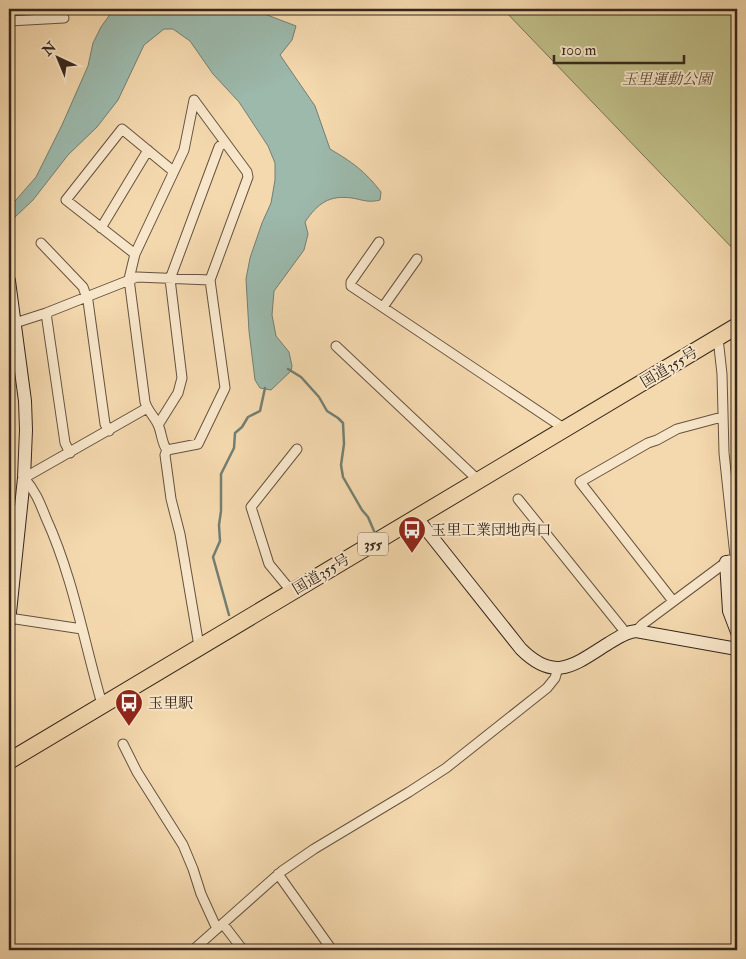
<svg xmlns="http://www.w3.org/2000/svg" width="746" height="959" font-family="'IM FELL Double Pica','Noto Serif JP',serif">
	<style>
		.green { fill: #bfbe88; stroke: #7a7252 }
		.water { fill: #9cb9ac; stroke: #737f72 }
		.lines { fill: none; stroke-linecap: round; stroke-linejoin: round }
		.stream { stroke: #737f72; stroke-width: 2.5 }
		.street-casing { stroke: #655340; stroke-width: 11 }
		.secondary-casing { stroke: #35271b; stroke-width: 14 }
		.highway-casing { stroke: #35271b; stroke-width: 18 }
		.street { stroke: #f8e6ca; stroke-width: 9 }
		.secondary { stroke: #f8e6ca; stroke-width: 12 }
		.highway { stroke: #f4d8ae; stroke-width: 16 }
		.labels { text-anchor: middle; stroke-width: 4; stroke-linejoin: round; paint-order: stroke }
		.shield { fill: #f8e6ca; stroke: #706050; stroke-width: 1 }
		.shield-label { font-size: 14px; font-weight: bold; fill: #35271b }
		.park-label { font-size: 15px; font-style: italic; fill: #584d36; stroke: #f8e6ca }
		.street-label { font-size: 15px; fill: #35271b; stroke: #f8e6ca }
		.poi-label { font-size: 15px; fill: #35271b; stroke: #f8e6ca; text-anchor: start }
	</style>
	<rect width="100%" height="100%" fill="#f4d8ae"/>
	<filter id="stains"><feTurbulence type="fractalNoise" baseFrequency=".004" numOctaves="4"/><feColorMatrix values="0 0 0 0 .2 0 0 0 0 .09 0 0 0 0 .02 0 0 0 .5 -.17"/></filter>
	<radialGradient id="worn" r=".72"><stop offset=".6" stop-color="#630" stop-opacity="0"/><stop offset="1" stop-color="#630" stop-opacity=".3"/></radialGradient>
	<path class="green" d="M503,9H737V253Z"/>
	<path class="water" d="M114,9H258L262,13L296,26L292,40L280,55L315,106L330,149C352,162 365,171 381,192L380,200C369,203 363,200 352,198C329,195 318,203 305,222L308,234L304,250L274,291L272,315L276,336L289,352L292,366L291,371L271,390L260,388L255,380L249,331L246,279L250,258L262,223L271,203L275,180V163L268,146L239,102L213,74L190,41L173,29H164L144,45L118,100L97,127L68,155L33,200L15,217L9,219V208L36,177L62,125L88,66L93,43L101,27Z"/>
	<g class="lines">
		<path class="stream" d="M288,369L301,377L319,397L327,411L338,418L343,423L344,444L341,465L343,477L362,510L368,517L374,531
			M229,615L213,557L220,541L219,525L221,511V474L234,448L235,433L242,427L248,417L260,411L265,388"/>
		<defs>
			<path id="street" d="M9,21L64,18
				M194,100L184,150L135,254L129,279L145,402C148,412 156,418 159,427C162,435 162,444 167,450L165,455L171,499L180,534L199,646
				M101,228L148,150
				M379,242L351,282V286L565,429
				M41,243L83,287L88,301L105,424L109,431
				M135,254L66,200L122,129L173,171
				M383,307L417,259
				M46,313L65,443L70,453
				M15,323L46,313L137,277L210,280
				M718,338L722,374L724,453L735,556
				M336,346L478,480
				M158,425L178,393L182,378L170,279L219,147L224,142
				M167,450L198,444L225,388L210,280L248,177L247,172L194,100
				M518,499L626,633
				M292,592L269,564L251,507L297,449
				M673,601L580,482L648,443L657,440L677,429L722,417
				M9,618L82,629
				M636,631L643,624L729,560
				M102,704C84,642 73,577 46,518C40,503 35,490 24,478L147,408
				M123,744L137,772L183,845L193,869L201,894L217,929
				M278,874L332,950
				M223,924L243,950
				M193,950L282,871L314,849L409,792L446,768L547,688L555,678L558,668"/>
			<path id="secondary" d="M9,281L25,401L26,430L24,478L9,622
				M417,518L521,649C555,683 574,665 609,643C618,638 625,632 636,631L737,649
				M726,562L729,611L737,632"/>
			<path id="highway" d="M9,761L737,326"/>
		</defs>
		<use href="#street" class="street-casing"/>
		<use href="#secondary" class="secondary-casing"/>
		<use href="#highway" class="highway-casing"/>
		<use href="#street" class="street"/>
		<use href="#secondary" class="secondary"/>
		<use href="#highway" class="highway"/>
	</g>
	<defs>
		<symbol id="bus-pin" viewBox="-11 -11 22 30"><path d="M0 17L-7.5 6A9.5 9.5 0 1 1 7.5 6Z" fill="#8f2418" stroke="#f8e6ca"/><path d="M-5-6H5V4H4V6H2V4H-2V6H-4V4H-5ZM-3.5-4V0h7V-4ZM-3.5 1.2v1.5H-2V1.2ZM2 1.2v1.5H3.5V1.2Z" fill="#fff"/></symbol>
	</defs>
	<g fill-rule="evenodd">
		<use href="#bus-pin" x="396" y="514" width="32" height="43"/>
		<use href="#bus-pin" x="113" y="687" width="32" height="43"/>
	</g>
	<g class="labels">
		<rect class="shield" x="358" y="532.5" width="30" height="23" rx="4"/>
		<g class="shield-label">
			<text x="373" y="549">355</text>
		</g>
		<g class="park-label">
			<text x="667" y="84">玉里運動公園</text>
		</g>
		<g class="street-label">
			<text transform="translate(669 367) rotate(-31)" y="5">国道355号</text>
			<text transform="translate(321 574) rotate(-31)" y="5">国道355号</text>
		</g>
		<g class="poi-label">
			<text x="431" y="535">玉里工業団地西口</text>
			<text x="148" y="708">玉里駅</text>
		</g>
	</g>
	<rect width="746" height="959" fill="none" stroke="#f4d8ae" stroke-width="30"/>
	<rect x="10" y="10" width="726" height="939" fill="none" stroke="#35271b" stroke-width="2.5"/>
	<rect x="15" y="15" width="716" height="929" fill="none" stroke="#35271b"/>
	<g transform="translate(58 58) rotate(316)" stroke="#f8e6ca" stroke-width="4" paint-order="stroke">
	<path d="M0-4L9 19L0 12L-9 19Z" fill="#35271b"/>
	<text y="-8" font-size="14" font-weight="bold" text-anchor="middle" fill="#35271b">N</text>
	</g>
	<path d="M554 55v8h130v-8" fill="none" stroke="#35271b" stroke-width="2.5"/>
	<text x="561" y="55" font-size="15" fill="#35271b" stroke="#f8e6ca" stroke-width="4" paint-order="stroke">100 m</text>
	<rect width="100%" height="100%" filter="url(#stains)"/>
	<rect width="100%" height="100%" fill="url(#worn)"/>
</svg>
